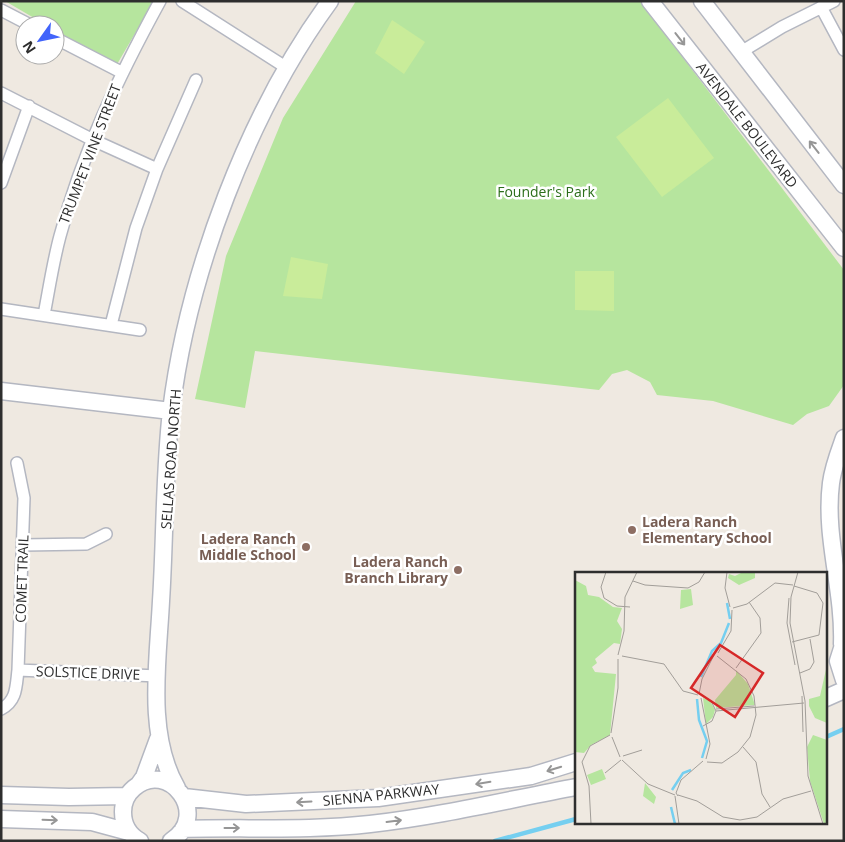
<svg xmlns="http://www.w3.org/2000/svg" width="845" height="842" font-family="'Open Sans',sans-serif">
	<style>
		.green { fill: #b6e59e }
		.pitch { fill: #c9ec9a }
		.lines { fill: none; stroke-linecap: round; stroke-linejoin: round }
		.stream { stroke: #75cff0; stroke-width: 4.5 }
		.street-casing { stroke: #b4b7c1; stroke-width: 14 }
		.secondary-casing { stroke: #b4b7c1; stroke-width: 19 }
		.street { stroke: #fff; stroke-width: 11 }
		.secondary { stroke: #fff; stroke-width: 16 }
		.oneway { stroke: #969696 }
		.education-dot { fill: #8d6e63; stroke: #fff; stroke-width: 2 }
		.labels { text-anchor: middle; stroke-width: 5; stroke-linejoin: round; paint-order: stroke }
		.street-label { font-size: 14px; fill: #2e2e2e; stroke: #fff }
		.park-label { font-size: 14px; fill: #2c6e1b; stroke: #fff }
		.education-label { font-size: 14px; font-weight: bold; fill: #785e54; stroke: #fff; text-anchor: end }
		.inset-river { fill: none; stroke: #75cff0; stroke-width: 2.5 }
		.inset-road { fill: none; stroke: #a29e99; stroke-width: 1 }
		.view { fill: #d62828; fill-opacity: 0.15; stroke: #d62828; stroke-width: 2.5 }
		.inset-edge { fill: none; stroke: #2e2e2e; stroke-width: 2.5 }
	</style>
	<rect width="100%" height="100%" fill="#efe9e1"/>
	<path class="green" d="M5,1H154L116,66L55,30V25H46Z
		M356,1H640L844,270V385L829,406L807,414L793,425L713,401L657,395L650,382L627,370L612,374L599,390L255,351L245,408L195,399L226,256L283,118Z"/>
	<path class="pitch" d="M392,20L425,42L404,74L375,53Z
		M668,98L714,158L662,197L616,137Z
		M291,257L328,264L322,299L283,296Z
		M575,271H614V311L575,310Z"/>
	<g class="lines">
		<path class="stream" d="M826,737L844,729
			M495,841L576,819"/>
		<defs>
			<path id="street" d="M182,1L287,68
				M821,7L844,50
				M1,10L30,25
				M55,38L121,72
				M741,52L782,27L834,1
				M1,93L93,140L157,169
				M1,183L29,106
				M1,309L140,330
				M44,315C49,289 53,262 60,236C82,153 119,76 160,1
				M111,325L136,228L157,169L196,80
				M23,545L86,544L106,534
				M18,670L158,676
				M1,709C17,701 16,686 18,670L24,498L17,463"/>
			<path id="secondary" d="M650,1L844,248
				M702,1L844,185
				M1,391L171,411
				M844,642L838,661L844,680
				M842,644C844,590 824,537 831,483C833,467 839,452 844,438
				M826,698L844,690
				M139,784L144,777L158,739
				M177,788C146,735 158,661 161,601C165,539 164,472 171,411C188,273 248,113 330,1
				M1,795L69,797L127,796
				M184,797L246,804L378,798L531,776L576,762
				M1,819L92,822L129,832
				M183,829C245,827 308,831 370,824C440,816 507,800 576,787
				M140,841C129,835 123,824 123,812C123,803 127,794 134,788C168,758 212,815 171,841"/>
		</defs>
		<use href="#street" class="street-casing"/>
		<use href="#secondary" class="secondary-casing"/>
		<use href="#street" class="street"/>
		<use href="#secondary" class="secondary"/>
	</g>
	<defs><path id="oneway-shaft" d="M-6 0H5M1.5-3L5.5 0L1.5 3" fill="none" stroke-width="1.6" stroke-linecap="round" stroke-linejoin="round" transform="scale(1.25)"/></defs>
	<g class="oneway">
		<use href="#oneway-shaft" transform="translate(680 39) rotate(52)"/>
		<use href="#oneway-shaft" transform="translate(814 147) rotate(-128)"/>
		<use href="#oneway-shaft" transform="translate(554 769) rotate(163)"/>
		<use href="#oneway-shaft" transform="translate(483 783) rotate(171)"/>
		<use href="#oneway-shaft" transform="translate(304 802) rotate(177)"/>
		<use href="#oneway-shaft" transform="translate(50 820) rotate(2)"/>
		<use href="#oneway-shaft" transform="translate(394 821) rotate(-7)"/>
		<use href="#oneway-shaft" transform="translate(232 828)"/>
	</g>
	<g class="education-dot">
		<circle cx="632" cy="530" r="5"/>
		<circle cx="306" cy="547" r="5"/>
		<circle cx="458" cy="570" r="5"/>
	</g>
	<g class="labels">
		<g class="street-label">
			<text transform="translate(747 125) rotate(52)" y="5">AVENDALE BOULEVARD</text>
			<text transform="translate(90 154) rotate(-69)" y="5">TRUMPET VINE STREET</text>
			<text transform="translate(171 459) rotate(-86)" y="5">SELLAS ROAD NORTH</text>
			<text transform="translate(22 579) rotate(-88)" y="5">COMET TRAIL</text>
			<text transform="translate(88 673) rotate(2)" y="5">SOLSTICE DRIVE</text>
			<text transform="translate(381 795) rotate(-6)" y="5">SIENNA PARKWAY</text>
		</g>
		<g class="park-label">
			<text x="546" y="197">Founder's Park</text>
		</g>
		<g class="education-label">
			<text x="642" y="527" text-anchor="start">Ladera Ranch<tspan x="642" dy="16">Elementary School</tspan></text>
			<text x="296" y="544">Ladera Ranch<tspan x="296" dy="16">Middle School</tspan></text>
			<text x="448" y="567">Ladera Ranch<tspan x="448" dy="16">Branch Library</tspan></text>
		</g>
	</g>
	<g transform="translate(575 572)">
		<rect width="252" height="252" fill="#efe9e1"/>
		<path d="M168,0H180V6L164,13L153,6L154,2L160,4ZM0,8L11,14L13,23L24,25L38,35L47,36L42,49L47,57L45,72L39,71L20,87L22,91L17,95L20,100L41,102L35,163L16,173L9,181L0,180ZM116,17L118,33L105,37L106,18ZM252,93V151L240,146L234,134V127L245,124ZM161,98L173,112L180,133L141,136L140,128L161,103ZM128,126L135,129L140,138L138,145L131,152ZM238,163L252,168V252H249L235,209L232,175ZM27,197L31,207L16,213L12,203ZM70,211L81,225L79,232L68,224Z" fill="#b6e59e"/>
		<path class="inset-river" d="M152,31L155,47M126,105L137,79L146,71L154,51M122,127L124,148L132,169L127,186M97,218L108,201L116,198M96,235L100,252"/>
		<path class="inset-road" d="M31,0L26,15L29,26L42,34L55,35M152,0L150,16L155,35M223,0L216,25L215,51L230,129L233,204L248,252M58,9L70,13L113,16L124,10L130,0M214,26L212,51L220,93M158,36L172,32L200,11L218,13M217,70L244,63L248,31L242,21L219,14M143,81L156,59L157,38M43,83L49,59L50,25L62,0M47,84L89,92L108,119L123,123M161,96L186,61L185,46L174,30M225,101L235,97L239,90L235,67M124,122L127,107L139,83M127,123L136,129L141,139L137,149L128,154M227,124L228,160M126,126L135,172L131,187M141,137L179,134M141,139L229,131M36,161L43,116V87M37,165L45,185M168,175L181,190L187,222L195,235M48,184L67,178M47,188L73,212L100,223M132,190L147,191L163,180L175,165L181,143L179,124L171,107L142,84M30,201L46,188M103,223L122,229L148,245L165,248L182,245L208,227L236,219M100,224L104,252M103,224L101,221L106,208L128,189M16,252L14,214L7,190L15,174L35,163"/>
		<path class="view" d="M145,73L188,101L160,145L116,116Z"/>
		<rect width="252" height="252" class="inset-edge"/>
	</g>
	<rect width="845" height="842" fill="none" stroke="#2e2e2e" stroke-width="5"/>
	<g transform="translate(40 40) rotate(237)"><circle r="24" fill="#ffffff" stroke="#ababab"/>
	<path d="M0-4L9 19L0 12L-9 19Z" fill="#4264fb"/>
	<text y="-8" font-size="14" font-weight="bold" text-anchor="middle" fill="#2e2e2e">N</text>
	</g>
</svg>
